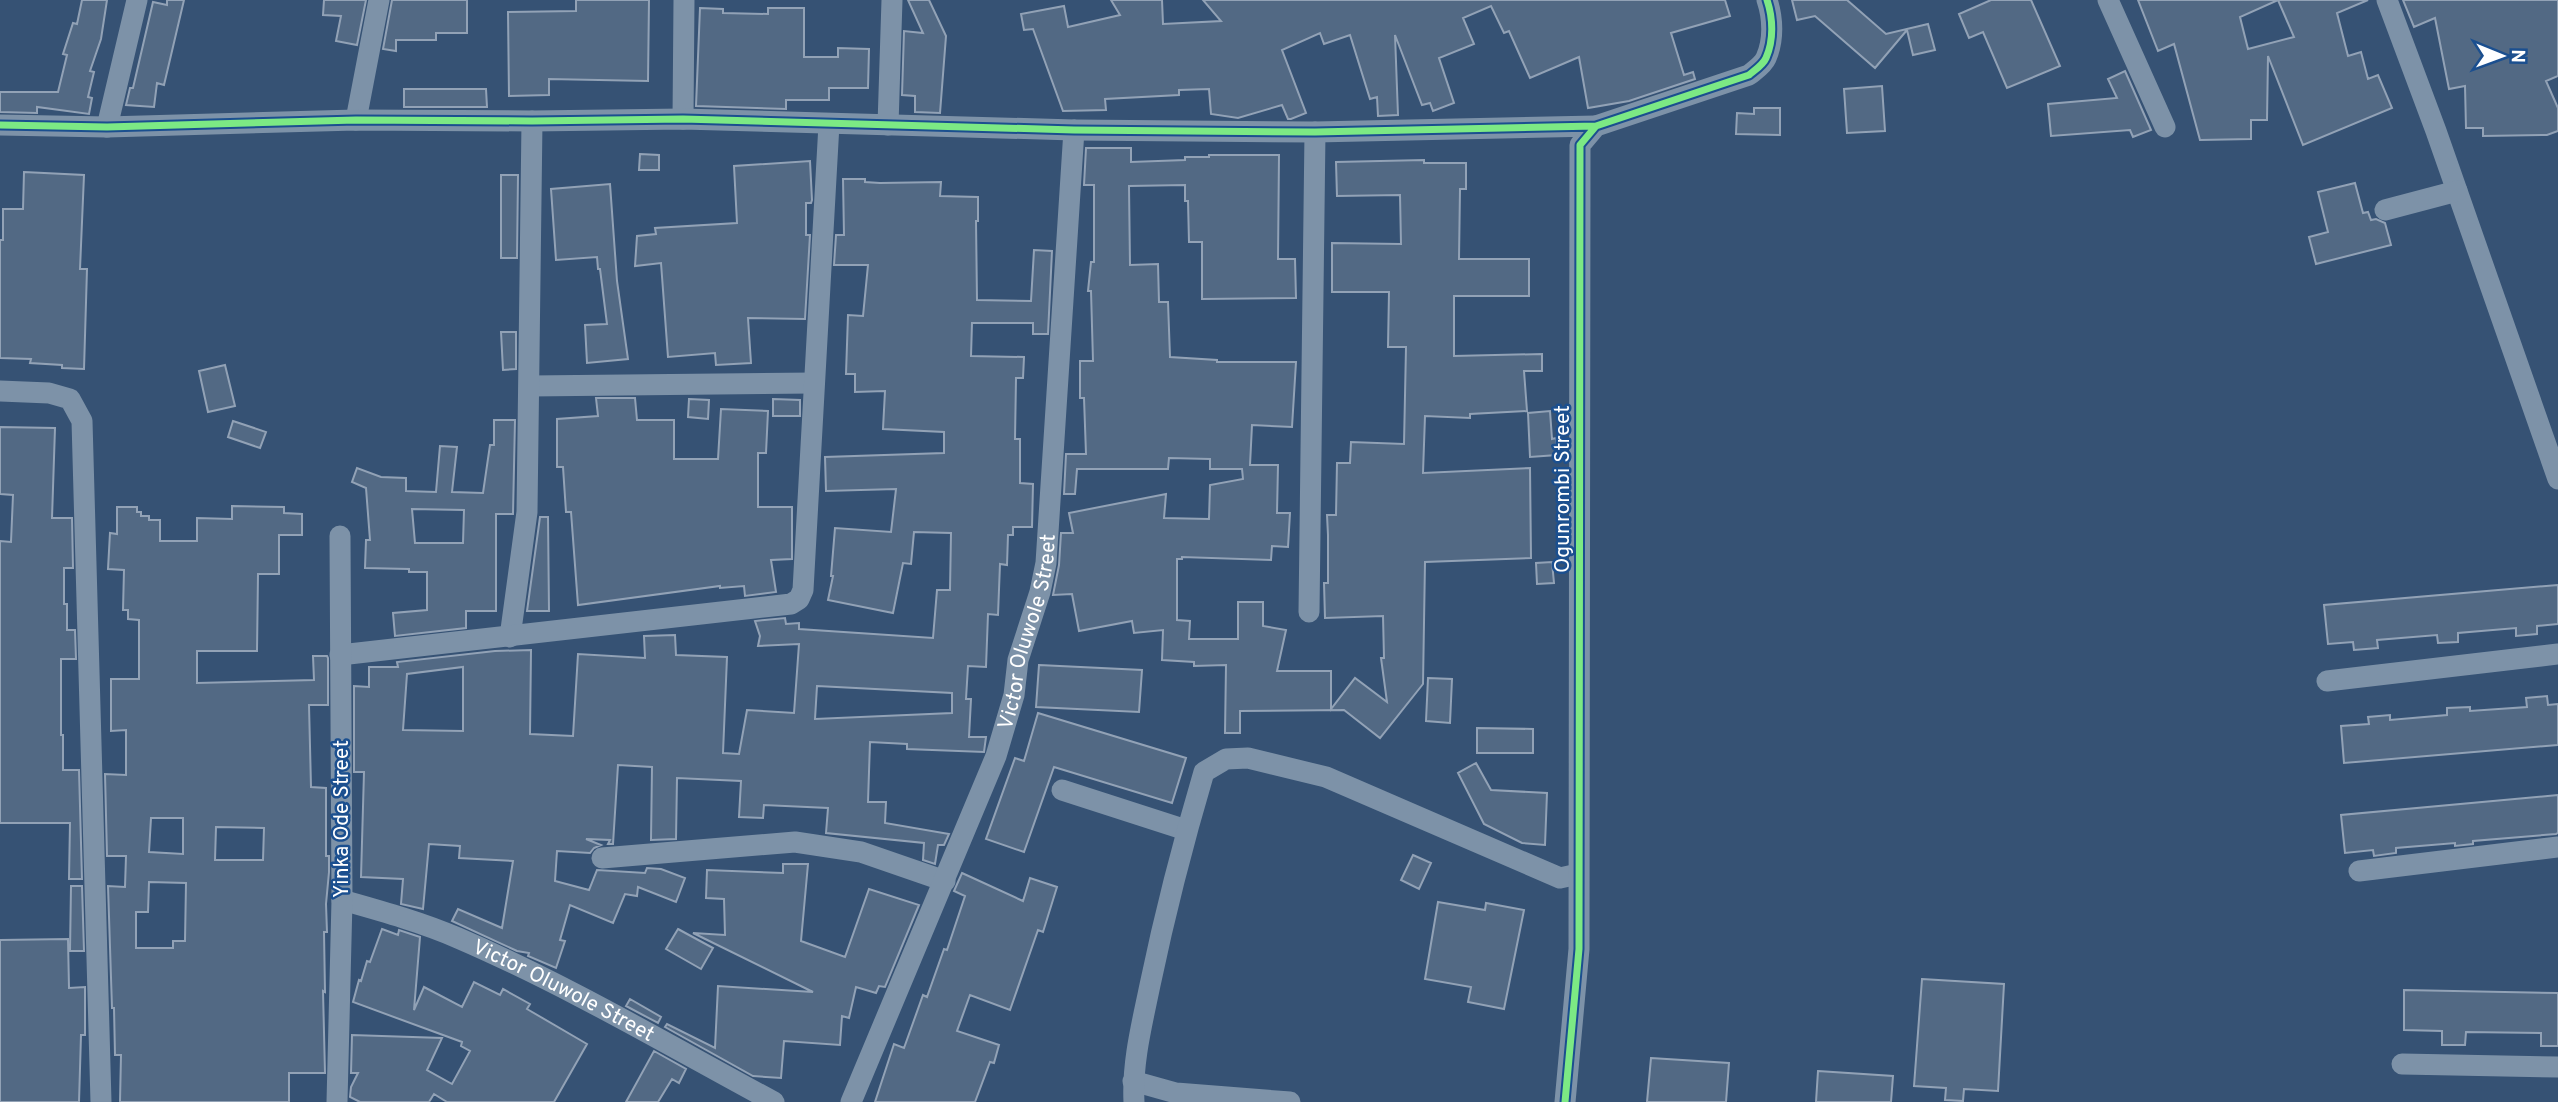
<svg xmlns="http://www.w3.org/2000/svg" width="2558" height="1102" font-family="Overpass,sans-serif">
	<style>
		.building { fill: #526984; stroke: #92a2b6; stroke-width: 2; fill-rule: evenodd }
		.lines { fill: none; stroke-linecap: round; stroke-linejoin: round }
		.minor { stroke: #7d92a8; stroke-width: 21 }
		.cycleway-casing { stroke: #1b4f8f; stroke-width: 11 }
		.cycleway { stroke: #7ce984; stroke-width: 7 }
		.labels { text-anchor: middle; stroke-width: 5; stroke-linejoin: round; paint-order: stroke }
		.street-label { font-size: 21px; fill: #fff; stroke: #1b4f8f }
	</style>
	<rect width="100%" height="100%" fill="#365274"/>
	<path class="building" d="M82,0H107L101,39L90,71L94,72L88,97L92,98L89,114L37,107V113L0,112V92H58L67,55L63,54L73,23L77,24Z
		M167,0H184L164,85L157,83L154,107L126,105L130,88H133L153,2L167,5Z
		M324,0H366L357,45L336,41L341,16L323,15Z
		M392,0H467V33H436V40H396V51L383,49Z
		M576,0H649L648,81L549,79V95L509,96L508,12L576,11Z
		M908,0H929L946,36L940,113L915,112V96L902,95L904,31L923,33Z
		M1111,0H1162L1163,24L1221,21L1203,0H1725L1730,16L1671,33L1684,75L1693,72L1695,79L1629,101L1588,108L1579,57L1530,78L1509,31L1504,33L1491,6L1463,18L1474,44L1439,58L1454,103L1433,111L1430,103L1422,105L1395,35L1398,115L1378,116L1377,97L1370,99L1350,35L1324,44L1320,33L1282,50L1306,113L1291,119H1288L1282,105L1238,118L1211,114L1209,89L1179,90V95L1105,99L1106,110L1063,111L1033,29L1024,30L1021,14L1064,6L1068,27L1120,15Z
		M1792,0H1847L1886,34L1928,24L1935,50L1913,55L1907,30L1875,68L1815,16L1797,20Z
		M1991,0H2031L2060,66L2007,88L1983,32L1969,38L1959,14Z
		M2138,0H2368L2337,13L2348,56L2361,52L2368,79L2378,75L2392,108L2303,145L2268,56L2267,120H2251V139L2200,140L2174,44L2158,51ZM2278,0L2294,37L2248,49L2240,17Z
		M2403,0H2558V76L2546,81L2558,108V131L2547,135L2483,136V128H2466L2465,86L2449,89L2435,18L2414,27Z
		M700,8L723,9V13L768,14V8H804V57H838V48L869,49L868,88H829V100H786V109L696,106Z
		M2125,71L2151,130L2133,137L2130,130L2051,136L2048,104L2117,98L2108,79Z
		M1882,86L1885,131L1847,133L1844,89Z
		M404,89H486L487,107H404Z
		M1754,108H1780V135L1736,134L1737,113L1754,114Z
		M1086,148H1131V162L1185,160V157H1209V155H1279L1278,259H1295L1296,298L1202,299V242H1189L1188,201H1185V185L1129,186L1130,265L1158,264L1159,302H1168L1170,357L1217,360V362H1296L1292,427L1252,425L1250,465H1278L1277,513H1290L1288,547L1272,546L1271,560L1182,557V559H1177V620L1190,621L1189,639H1238V602H1263V626L1286,630L1277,671H1331V709L1355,678L1387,702L1381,658H1384L1383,616L1325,618L1324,583H1328V535L1327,515H1336L1337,463H1350L1351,442L1404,444L1406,347H1388L1389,292H1332V243L1401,244L1400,195L1337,196L1336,162L1424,160V163H1466V189H1460L1459,259H1529V296H1454V356L1542,354V371H1524L1527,411L1470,414V418L1425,416L1423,473L1530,468L1531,558L1425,562L1423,684L1380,738L1344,710L1240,711V733H1225L1226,665L1194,666V662L1162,660L1163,630L1134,633L1132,621L1079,631L1072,594L1053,595L1059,565L1061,533H1073L1069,513L1166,494L1164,518L1209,519L1210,485L1243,479L1242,469H1210V459L1169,458L1168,469H1077L1075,494H1064L1066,454H1086L1084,398H1080V361H1093L1091,291H1088L1091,262H1094V185H1084Z
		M640,154L659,155V170H639Z
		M810,161L812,200L811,203H806V235H810L805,319L748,318L751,363L716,365L715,353L668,357L661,263L635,266L637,236L656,234L655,228L737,223L734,166Z
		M24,172L84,175L80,269H87L84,369L62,368V365L30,363L31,359L0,358V240H3V209H23Z
		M501,175H518L517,258H501Z
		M843,179H865V182L880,183L941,182L940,196L978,197V221H976L977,300L1031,301L1034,250L1052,251L1048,334H1033V323H972L971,356L1024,357L1023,378H1016L1015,439H1020V483L1033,484L1032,527H1013V535H1008L1007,565L1000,564L998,615L988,614L986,667L968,666L966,699H971L969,737H986L984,752L907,749V744L870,742L868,802H886L885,823L949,834L944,845H938L935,864L923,860L924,843L826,833L828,808L764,805L763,818L739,817L741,781L677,778L676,839L651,840L652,767L618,765L613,844H608L610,840L586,839L601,845L594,848L590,853L557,851L555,881L589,890L597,870L645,873L647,868L661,869L685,878L676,902L638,887L637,896L625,894L613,923L570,905L560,940L565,941L556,968L528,956L529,953L517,951L452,921L458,909L502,928L513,861L459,858L460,846L429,844L423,909L401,904L403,879L361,877L364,772H354V686L369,687V667H398L397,662L495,651L531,650L530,734L573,736L578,654L645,658L644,636L675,635L676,655L727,657L723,753L739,754L747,710L794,713L799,644L758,646L760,636L755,621L785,618L786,624L799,623V629L933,638L937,590H950L951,533L914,532L911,564L903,563L893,613L828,600L833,576H831L835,528L891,532L896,489L826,491L825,457L944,453V432L883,429L885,391L855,392V374H846L848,315L863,316L868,265H834L836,235H844ZM463,667V731L403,730L407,674ZM817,686L952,693V713L815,719Z
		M2355,183L2363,213L2368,212L2371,220L2376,219L2385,223L2391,245L2316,264L2309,237L2328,232L2318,192Z
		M610,184L617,281L628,359L587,363L585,325L607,324L600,269H598L597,257L556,260L551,189Z
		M501,332H516V369L503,370Z
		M225,365L235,406L208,412L199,371Z
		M596,398H635L637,420H674V459H718L721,409L768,411L766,453H758V507H792V559L771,560L776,592L745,596L744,586L720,588V586L578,605L571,512H566L563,467H557V419L598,416Z
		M689,399L709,400L708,419L688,417Z
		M773,399L800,400V416H773Z
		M1550,411L1552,439L1556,438L1557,455L1530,457L1528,413Z
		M494,420H515L513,514H496V611H466V628L395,636L393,613L427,610V572H409V569L365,568L366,540H370L366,488L352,482L357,468L381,477L406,478V491L436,492L440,446L457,447L452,492L483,493L490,445H494ZM412,509L464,510L463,543H415Z
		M233,421L266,432L260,448L228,437Z
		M0,427L55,428L52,518H72L73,568H64V604H67V630H75L76,659H61V735H63V770H79L82,879H69L70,823H0V541L11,542L13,495L0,494Z
		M232,506L284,507V513L302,514V535H279V574H258L257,651H197V683L314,680L313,656H327L328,658V705H309L311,787L326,788V856H329V872L326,904L327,932H324L325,992L323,991L325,1073H289V1102H120L121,1055H115L114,1008H112L108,886L125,887L126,856H107L105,774L126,775V730L111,731V679H139V620L128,619V610H123L124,570L108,569L110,533L117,534V507H137V512H141V516H149V520H160V541H197V518L232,519ZM151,818H183V854L149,852ZM216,827L264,828L263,860H215ZM149,882L186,883L185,941H173V948H136V912H148Z
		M540,517H548L549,611H527Z
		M1552,562L1554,583L1537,584L1536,563Z
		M2558,585V624L2537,626V634L2516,636V628L2458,633V642L2438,643L2437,635L2377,640L2378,648L2354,650L2353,642L2328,644L2324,605Z
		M1039,665L1142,670L1139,712L1036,707Z
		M1428,678L1452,679L1450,723L1426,721Z
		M2547,696L2548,705L2558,704V745L2344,763L2341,726L2369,724L2368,717L2390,715V720L2447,715V708L2470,707V711L2527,707L2526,698Z
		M1038,713L1186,758L1172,803L1054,767L1024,852L986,839L1015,758L1024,761Z
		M1477,728L1533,729V753H1477Z
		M1476,763L1491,790L1547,793L1545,845L1522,843L1484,824L1458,773Z
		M2558,795V833L2556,834L2473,841V844L2455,846V843L2396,848V853L2374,856L2373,850L2345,853L2341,815Z
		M1413,855L1431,863L1419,889L1401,880Z
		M783,864H808L801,941L845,957L869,889L919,905L885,987L879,986L876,993L856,987L849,1018L842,1016L840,1045L784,1041L781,1078L753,1076L665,1027L667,1024L715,1048L718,986L813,992L693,933L725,935L724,899L706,898L707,870L783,873Z
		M962,873L1023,901L1030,878L1057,887L1043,932L1038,930L1010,1010L970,995L957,1031L999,1045L994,1063L990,1062L975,1102H875L894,1044L904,1048L923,995L927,997L944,949L947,950L965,896L954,891Z
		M71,886H82L84,951H70Z
		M1438,902L1485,910L1486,903L1524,910L1504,1009L1468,1002L1471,987L1425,979Z
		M382,929L398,935L399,930L420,937L414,1010L424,987L462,1007L474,982L500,995L503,989L530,1004L527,1009L587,1044L554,1102H447L434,1094L429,1102H360L350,1097L351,1087L358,1073H351L352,1035L442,1038L427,1070L452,1084L470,1051L461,1046L462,1042L353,1002L359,980L361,981L367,961L370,962Z
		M678,929L713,948L701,969L666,949Z
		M68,939L69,988L85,987V1035H81L79,1102H0V940Z
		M1922,979L2004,984L1998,1091L1964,1089L1963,1101L1945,1100L1946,1088L1914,1086Z
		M2404,990L2558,993V1046H2541V1033L2466,1032L2465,1045H2442V1031L2404,1030Z
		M630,999L661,1017L658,1023L626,1006Z
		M654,1051L686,1069L679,1083L672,1079L658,1102H626Z
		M1651,1058L1729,1063L1726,1102H1647Z
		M1818,1071L1893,1076L1891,1102H1816Z"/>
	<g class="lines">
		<g class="minor">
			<path d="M2108,0L2165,127"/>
			<path d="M2387,0L2436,131L2558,479"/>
			<path d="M683,119L684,0"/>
			<path d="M356,120L379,0"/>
			<path d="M0,125L107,127L356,120L532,121L683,119L1074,130L1315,132L1596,126"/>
			<path d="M888,125L892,0"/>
			<path d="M107,127L137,0"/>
			<path d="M2385,210L2457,191"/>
			<path d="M530,386L814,383"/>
			<path d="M0,391L49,393L70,399L82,421L101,1102"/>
			<path d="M1309,612L1315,132"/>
			<path d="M510,637L527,512L532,121"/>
			<path d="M340,655L791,604L799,599L803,590L829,124"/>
			<path d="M2327,681L2558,654"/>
			<path d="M1062,790L1186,830"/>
			<path d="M602,858L795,842L861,852L945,881"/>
			<path d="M2359,871L2558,847"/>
			<path id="s1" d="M342,900C381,911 421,922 458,938C567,985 670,1046 774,1102"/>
			<path d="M2402,1064L2558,1067"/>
			<path d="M1133,1081L1176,1093L1290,1102"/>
			<path d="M337,1102L342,900L340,536"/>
			<path id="s2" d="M851,1102L996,756L1014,695L1018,660L1040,592L1046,563L1074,130"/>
			<path d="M1134,1102C1132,1062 1142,1024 1150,985C1165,913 1183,843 1204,772L1226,759L1248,758L1326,777L1560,878L1578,874"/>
			<path d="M1565,1102L1579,949L1580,145L1596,126L1749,75C1755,70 1763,65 1766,58C1774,40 1773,18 1767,0"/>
		</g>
		<defs>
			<path id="cycleway" d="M0,125L107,127L356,120L532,121L683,119L1074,130L1315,132L1596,126
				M1565,1102L1579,949L1580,145L1596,126L1749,75C1755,70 1763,65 1766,58C1774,40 1773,18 1767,0"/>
		</defs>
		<use href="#cycleway" class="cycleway-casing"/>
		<use href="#cycleway" class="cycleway"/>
	</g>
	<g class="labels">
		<g class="street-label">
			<text transform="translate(1562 489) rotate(-90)" y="7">Ogunrombi Street</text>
			<text dy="7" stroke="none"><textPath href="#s2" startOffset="504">Victor Oluwole Street</textPath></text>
			<text transform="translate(341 819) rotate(-90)" y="7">Yinka Ode Street</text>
			<text dy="7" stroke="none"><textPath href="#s1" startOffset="240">Victor Oluwole Street</textPath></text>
		</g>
	</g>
	<g transform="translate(2502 56) rotate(91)" stroke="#1b4f8f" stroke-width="5" paint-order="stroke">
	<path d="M0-5L12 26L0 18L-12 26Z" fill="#ffffff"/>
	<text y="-10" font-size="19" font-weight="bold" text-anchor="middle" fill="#ffffff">N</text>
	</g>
</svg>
